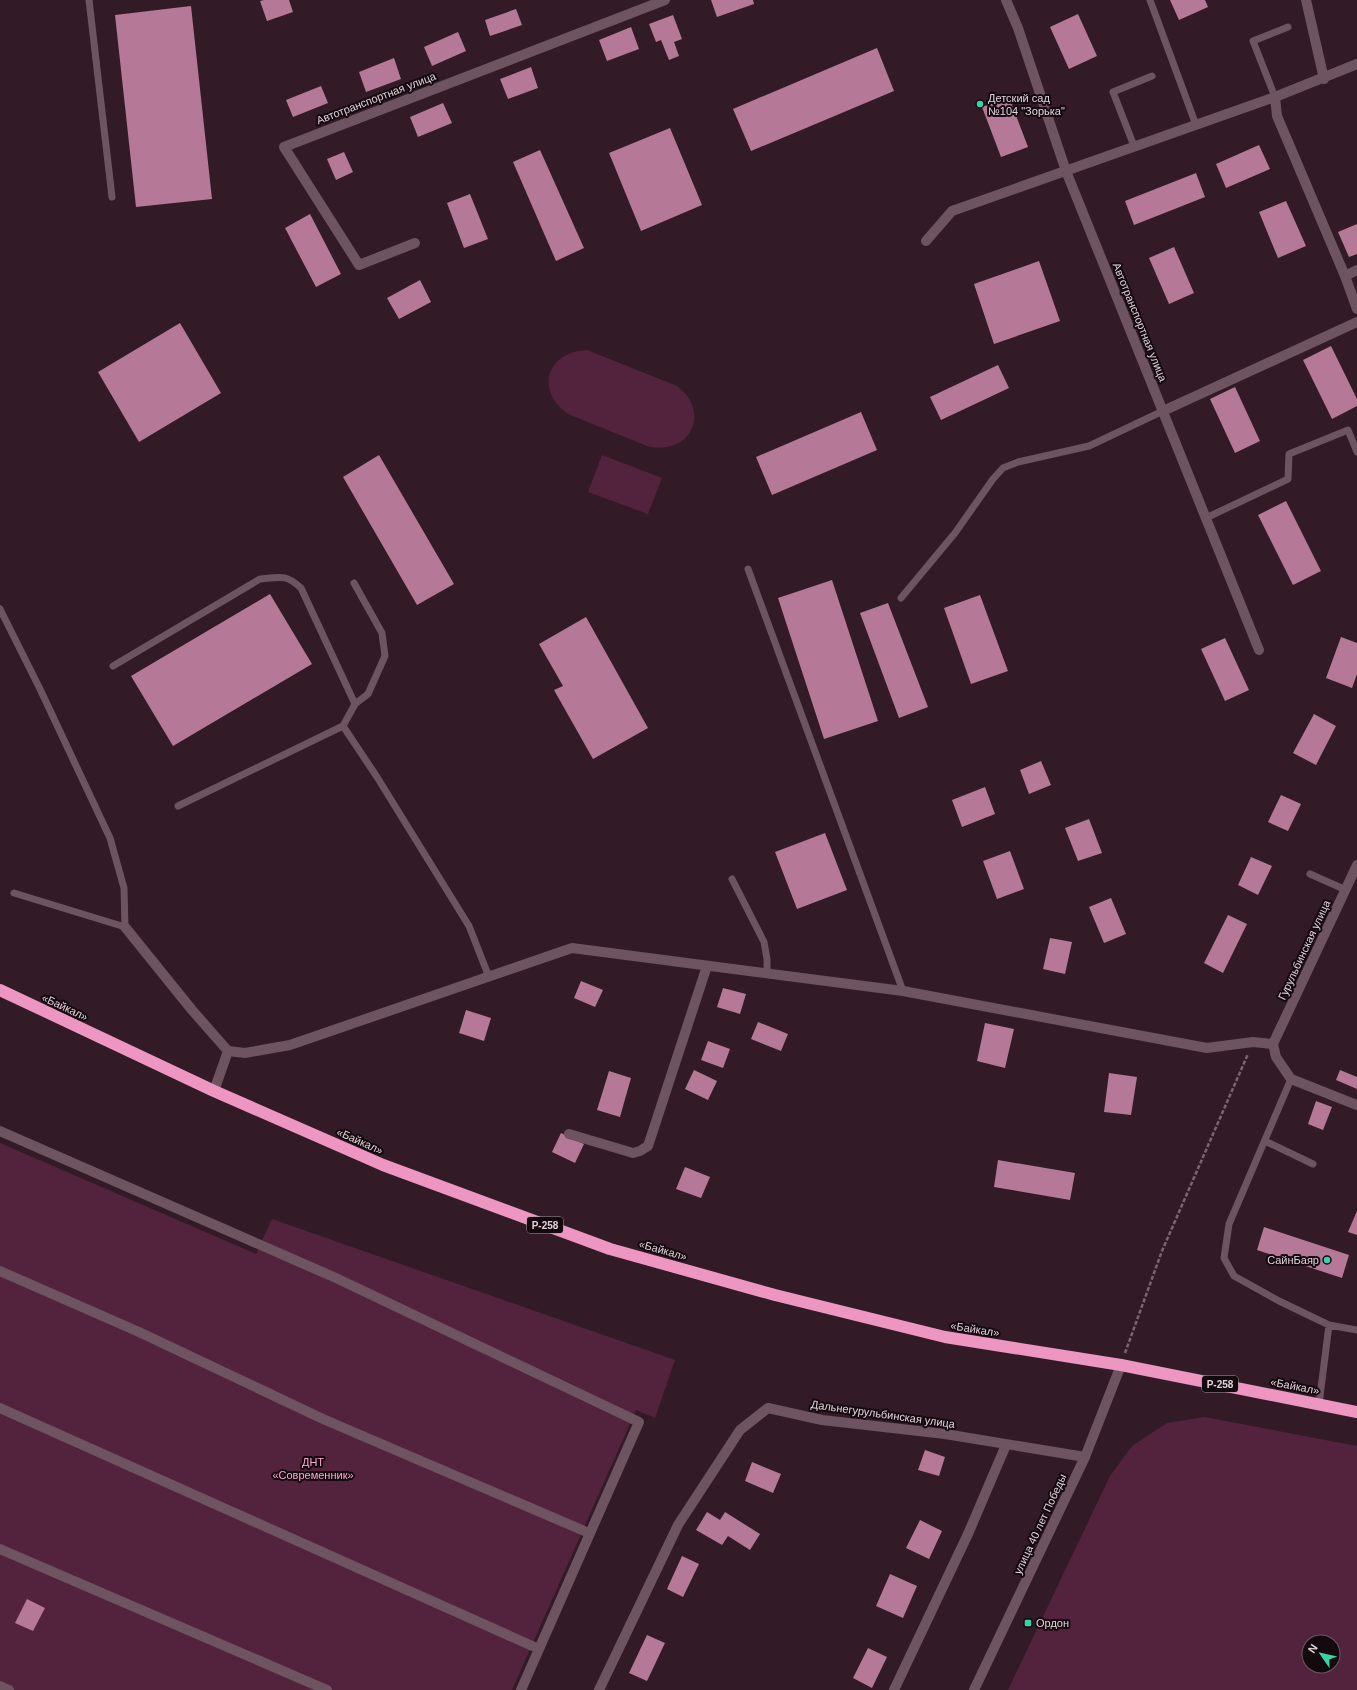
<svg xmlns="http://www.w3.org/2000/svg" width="1357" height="1690" font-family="Helvetica,sans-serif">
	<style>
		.green { fill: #53233d; fill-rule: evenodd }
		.building { fill: #b57997 }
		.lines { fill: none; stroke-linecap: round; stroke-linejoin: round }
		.path { stroke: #7a666f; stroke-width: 2.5; stroke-dasharray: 4 2; stroke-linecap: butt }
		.lane { stroke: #6e5360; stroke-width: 7 }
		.street { stroke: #6e5360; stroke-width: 10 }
		.secondary { stroke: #6e5360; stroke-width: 10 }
		.highway { stroke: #ed96c2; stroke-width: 12 }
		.poi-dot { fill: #36d4a7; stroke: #13090e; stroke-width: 1.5 }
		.labels { text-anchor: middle; stroke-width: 4; stroke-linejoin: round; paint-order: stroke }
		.shield { fill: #13090e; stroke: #a4969c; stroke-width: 1 }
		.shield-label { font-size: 10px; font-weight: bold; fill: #e2d2d9 }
		.street-label { font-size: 11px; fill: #e2d2d9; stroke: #13090e }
		.poi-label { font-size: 11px; fill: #e2d2d9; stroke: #13090e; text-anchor: start }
		.park-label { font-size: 11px; fill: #ffa8d3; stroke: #13090e }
	</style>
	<rect width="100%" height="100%" fill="#321b26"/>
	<path class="green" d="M587,350L677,386C712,412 690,457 647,446L568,414C535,391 546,352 587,350Z
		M602,455L662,478L648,514L588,492Z
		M0,1143L256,1254L272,1219L675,1360L655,1418L636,1410L512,1690H0Z
		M1205,1417L1357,1446V1690H1008L1110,1476L1132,1446L1167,1423ZM1309,1642H1333V1666H1309Z"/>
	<path class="building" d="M264,0H289L293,12L267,21L260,1Z
		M711,0H753L754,4L717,17Z
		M1170,0H1205L1208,7L1179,20Z
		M191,6L212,199L136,207L115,15Z
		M516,9L522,25L490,36L485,20Z
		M1078,14L1097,56L1069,69L1050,27Z
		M673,15L682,39L674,42L679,56L669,60L661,40L656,42L649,24Z
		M631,27L639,49L607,61L599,40Z
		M458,32L466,51L432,66L424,47Z
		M877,48L894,91L751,151L733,109Z
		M394,58L401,79L366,92L359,72Z
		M531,67L538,88L508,99L500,79Z
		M321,86L328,103L293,117L286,100Z
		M1009,97L1028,147L1001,157L982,107Z
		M443,103L452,123L418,137L410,117Z
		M670,128L702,205L641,231L609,153Z
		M1259,145L1270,169L1226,188L1216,164Z
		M540,150L584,248L556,261L513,162Z
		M344,152L353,172L336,180L327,159Z
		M1196,173L1205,197L1134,225L1125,201Z
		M470,194L488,239L464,248L447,203Z
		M1286,201L1306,246L1278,258L1259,212Z
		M310,214L341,274L316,287L285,228Z
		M1357,224V254L1349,257L1338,232Z
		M1174,247L1194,293L1169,304L1149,258Z
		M1039,261L1060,321L994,344L974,284Z
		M420,280L431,302L399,319L387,298Z
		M180,323L221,393L139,442L98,372Z
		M1331,346L1357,399V406L1332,419L1303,360Z
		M998,365L1009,388L941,420L930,397Z
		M1235,387L1260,441L1235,453L1210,399Z
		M861,412L877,450L772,495L756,457Z
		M379,455L454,584L417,605L343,477Z
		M1286,501L1321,571L1293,585L1258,515Z
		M832,580L878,721L824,739L778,598Z
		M270,594L312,664L173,746L131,676Z
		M980,595L1008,671L971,684L944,608Z
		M888,603L928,707L899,718L860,613Z
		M586,617L648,728L593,759L554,690L563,686L539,644Z
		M1341,637L1357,643V674L1352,688L1326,678Z
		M1225,638L1249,690L1225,701L1201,649Z
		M1314,714L1336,726L1316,765L1293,753Z
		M1041,761L1051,785L1029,794L1020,770Z
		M985,787L995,814L962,827L952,800Z
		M1281,795L1301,804L1288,831L1268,822Z
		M1089,819L1102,853L1078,861L1065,828Z
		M825,833L847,890L797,909L775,852Z
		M1010,851L1024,889L997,899L983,861Z
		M1251,857L1272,866L1258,895L1238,885Z
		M1111,898L1126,934L1104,943L1089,907Z
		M1228,915L1247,924L1223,973L1204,963Z
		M1050,938L1072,942L1065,974L1043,969Z
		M581,981L603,990L595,1007L574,998Z
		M723,988L746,994L740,1014L717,1007Z
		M466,1010L491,1018L484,1041L459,1033Z
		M758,1022L788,1034L781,1051L751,1039Z
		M985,1023L1014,1029L1005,1068L977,1061Z
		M708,1041L730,1049L723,1068L701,1060Z
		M694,1070L717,1081L708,1100L685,1089Z
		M1340,1070L1357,1077V1089L1336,1080Z
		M609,1071L631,1078L620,1117L597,1110Z
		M1109,1073L1137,1077L1131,1115L1104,1112Z
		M1316,1101L1332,1107L1323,1130L1308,1124Z
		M561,1133L584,1144L575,1163L552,1152Z
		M998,1160L1075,1173L1070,1200L994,1187Z
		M685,1167L710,1177L701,1198L676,1189Z
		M1357,1211V1235L1348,1232Z
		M1264,1227L1349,1255L1342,1278L1257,1250Z
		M925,1450L945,1457L939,1476L918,1470Z
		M752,1462L781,1474L773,1493L745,1481Z
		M707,1512L720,1520L725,1512L760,1534L750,1550L728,1536L722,1545L696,1530Z
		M920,1520L942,1531L929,1559L906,1548Z
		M682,1556L699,1564L683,1597L667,1589Z
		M890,1574L917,1586L903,1618L876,1606Z
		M27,1599L45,1608L33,1631L15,1623Z
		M647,1635L665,1643L647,1681L629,1673Z
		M868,1648L887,1657L872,1688L853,1678Z"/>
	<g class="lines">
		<path class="path" d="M1125,1353L1162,1251L1248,1054"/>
		<path class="lane" d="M89,0L112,197
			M1150,0L1196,125
			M1275,97L1253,41L1288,27
			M1134,146L1113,92L1152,76
			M1206,518L1288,479L1289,454L1348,430L1357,452
			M748,569L903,991
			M354,583L382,633L385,656L368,694L355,704
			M901,598L955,533L993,479L1003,468L1018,462L1089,446L1163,411
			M0,609L40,689L110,838L124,888L125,927L14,893
			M113,666L260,579C280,577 286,574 301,588L355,704L343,726
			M178,806L343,726L377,777L469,926L489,977
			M1310,874L1346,890
			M732,879L764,942L767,959V974
			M1291,1079L1229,1224L1224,1258L1234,1276L1279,1301L1329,1325L1357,1330
			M1265,1141L1313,1164
			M1319,1404L1329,1325"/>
		<path class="street" d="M1006,0L1018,28L1066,171L1259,650
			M1275,97L1277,116L1345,276L1357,309
			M415,243L359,265L284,147L665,0
			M1345,276L1357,270
			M1163,411L1357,322
			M125,927L192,1010L228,1051L245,1053L290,1045L572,948L903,991L1207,1048L1253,1042L1273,1044
			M1273,1044L1357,865
			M1273,1044L1276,1057L1291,1079L1357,1105
			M214,1091L228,1051
			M0,1131L336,1278L639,1422L521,1690
			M569,1134L633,1153L640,1151L648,1146L707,966
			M0,1271L139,1332L323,1419L589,1533
			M0,1408L539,1649
			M0,1549L327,1690
			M0,1686L9,1690
			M599,1690L678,1525L740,1430L768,1408L822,1420L945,1434L1085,1457
			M894,1690L968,1534L1006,1445"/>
		<path class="secondary" d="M1306,0L1324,79
			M926,241L952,211L1275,97L1357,64
			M974,1690L1085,1457L1121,1365"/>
		<path class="highway" d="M0,990L214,1091L383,1165L610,1249L775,1295L945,1337L1121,1365L1357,1412"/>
	</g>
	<g class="poi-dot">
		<circle cx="980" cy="104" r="4"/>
		<circle cx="1327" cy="1260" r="4"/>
		<rect x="1024" y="1619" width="8" height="8" rx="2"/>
	</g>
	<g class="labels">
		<g class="shield">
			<rect x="527" y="1217" width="36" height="16" rx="3"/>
			<rect x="1202" y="1376" width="36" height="16" rx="3"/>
		</g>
		<g class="shield-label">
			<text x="545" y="1229">Р-258</text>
			<text x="1220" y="1388">Р-258</text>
		</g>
		<g class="street-label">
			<text transform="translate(376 98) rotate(-21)" y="4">Автотранспортная улица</text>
			<text transform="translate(1140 322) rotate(68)" y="4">Автотранспортная улица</text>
			<text transform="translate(1304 950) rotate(-65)" y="4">Гурульбинская улица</text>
			<text transform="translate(65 1007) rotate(25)" y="4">«Байкал»</text>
			<text transform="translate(360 1141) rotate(24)" y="4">«Байкал»</text>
			<text transform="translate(663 1250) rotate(16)" y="4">«Байкал»</text>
			<text transform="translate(975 1329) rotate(9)" y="4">«Байкал»</text>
			<text transform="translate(1295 1386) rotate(11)" y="4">«Байкал»</text>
			<text transform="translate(883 1414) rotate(8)" y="4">Дальнегурульбинская улица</text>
			<text transform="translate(1040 1524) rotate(-65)" y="4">улица 40 лет Победы</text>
		</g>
		<g class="poi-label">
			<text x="988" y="102">Детский сад<tspan x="988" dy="13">№104 "Зорька"</tspan></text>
			<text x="1319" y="1264" text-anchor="end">СайнБаяр</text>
			<text x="1036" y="1627">Ордон</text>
		</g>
		<g class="park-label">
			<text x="313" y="1466">ДНТ<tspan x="313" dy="13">«Современник»</tspan></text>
		</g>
	</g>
	<g transform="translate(1321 1654) rotate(304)"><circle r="19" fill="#13090e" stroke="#66595f"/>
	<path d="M0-3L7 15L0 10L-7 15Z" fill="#36d4a7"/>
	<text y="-6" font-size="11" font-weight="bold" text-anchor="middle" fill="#e2d2d9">N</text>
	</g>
</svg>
